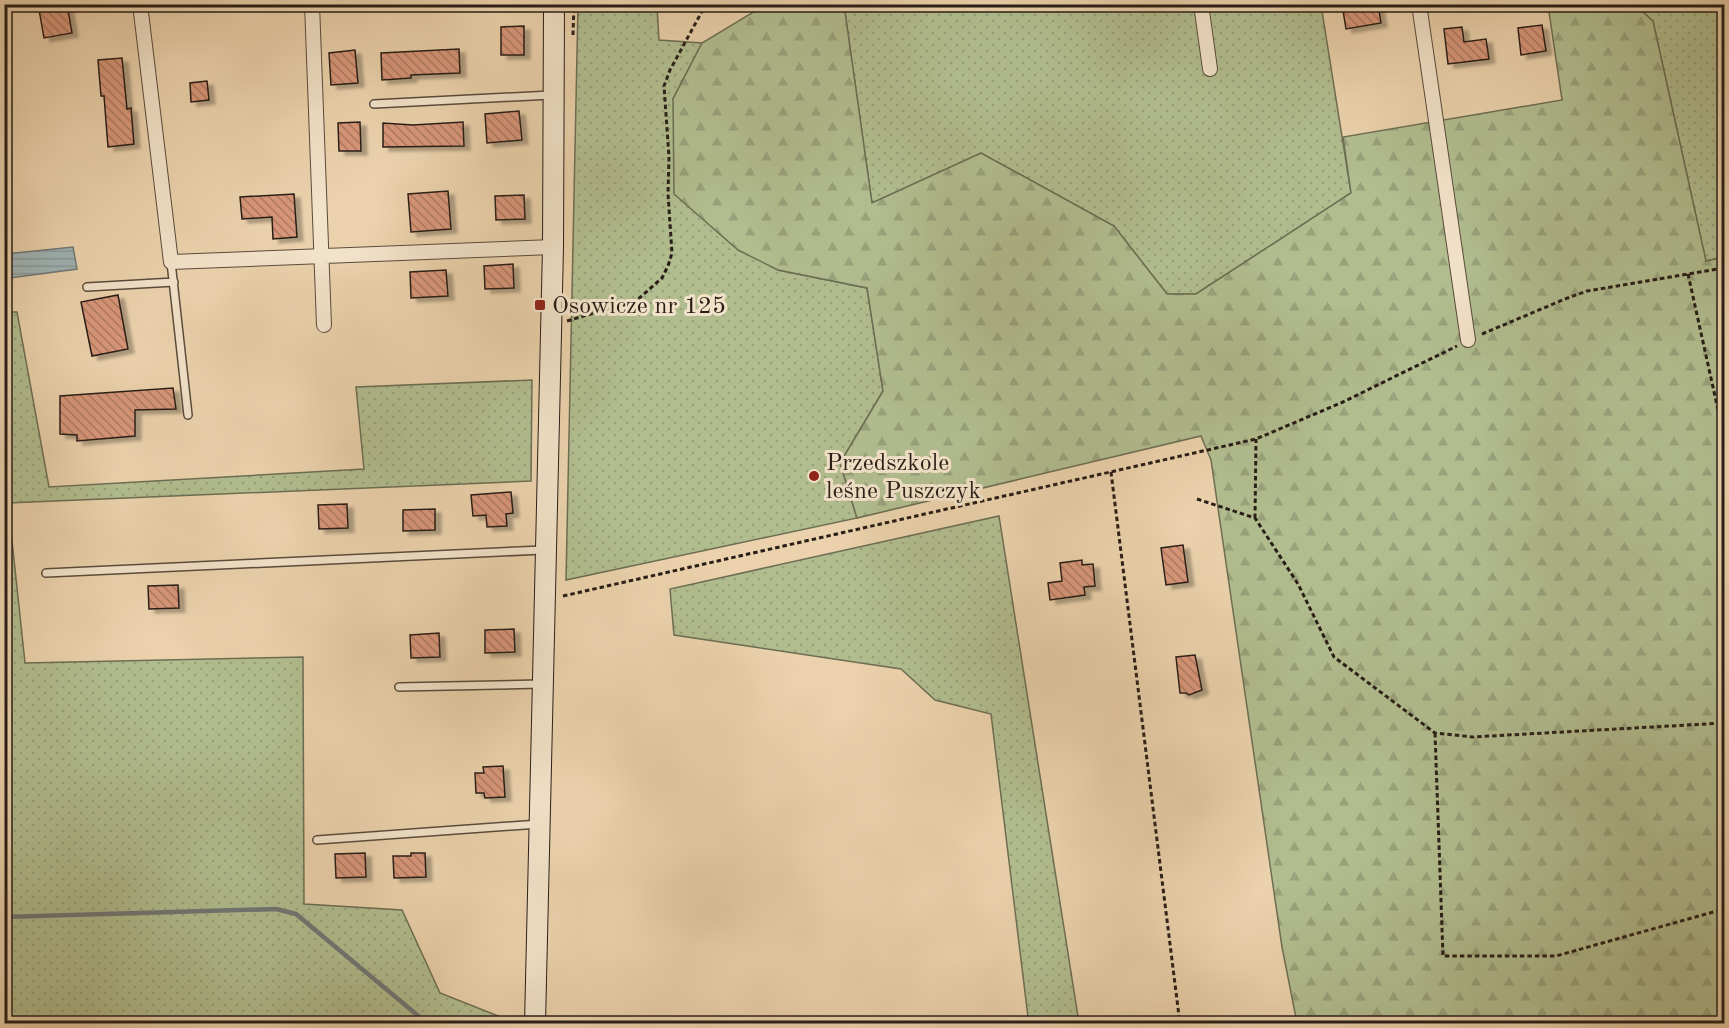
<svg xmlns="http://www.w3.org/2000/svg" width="1729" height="1028" font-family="'Old Standard TT',serif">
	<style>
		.grass { fill: url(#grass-dots); stroke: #6d6e53; stroke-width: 1.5 }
		.forest { fill: url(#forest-firs); stroke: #6d6e53; stroke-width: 1.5 }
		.water { fill: url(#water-rules); stroke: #707876; stroke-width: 1.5 }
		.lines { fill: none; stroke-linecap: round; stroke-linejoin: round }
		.stream { stroke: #707876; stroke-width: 4.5 }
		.building { fill: url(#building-back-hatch); stroke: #291e17; stroke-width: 1.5; filter: url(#shadow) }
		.lane-casing { stroke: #5a4b3c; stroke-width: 10 }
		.street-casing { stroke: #5a4b3c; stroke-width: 16 }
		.secondary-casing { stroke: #291e17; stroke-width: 22 }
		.path { stroke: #291e17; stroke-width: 3; stroke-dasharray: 4.5 3; stroke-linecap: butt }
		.lane { stroke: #f2e2c9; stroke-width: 7 }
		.street { stroke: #f2e2c9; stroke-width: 14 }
		.secondary { stroke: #f2e2c9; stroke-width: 20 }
		.poi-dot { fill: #8f2418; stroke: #f2e2c9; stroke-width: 2 }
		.labels { text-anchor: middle; stroke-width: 6; stroke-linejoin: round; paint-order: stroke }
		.poi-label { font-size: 24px; fill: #291e17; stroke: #f2e2c9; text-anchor: start }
	</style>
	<defs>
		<pattern id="grass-dots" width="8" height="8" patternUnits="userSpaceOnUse" patternTransform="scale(1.5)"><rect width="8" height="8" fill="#b1bd8f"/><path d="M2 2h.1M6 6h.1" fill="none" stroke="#98a27b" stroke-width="1.8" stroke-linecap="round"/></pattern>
		<pattern id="forest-firs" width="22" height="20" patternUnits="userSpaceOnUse" patternTransform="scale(1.5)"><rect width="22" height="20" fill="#b1bd8f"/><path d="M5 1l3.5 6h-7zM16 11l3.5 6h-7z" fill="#98a27b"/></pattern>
		<pattern id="water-rules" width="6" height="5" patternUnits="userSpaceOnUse" patternTransform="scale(1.5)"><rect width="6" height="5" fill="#9fb4b6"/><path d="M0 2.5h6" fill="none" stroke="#899a9c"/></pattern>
		<pattern id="building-back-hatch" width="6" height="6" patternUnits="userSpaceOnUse" patternTransform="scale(1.5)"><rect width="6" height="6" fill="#d79679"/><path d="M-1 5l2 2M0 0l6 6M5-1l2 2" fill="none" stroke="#ae7a62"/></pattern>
		<filter id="shadow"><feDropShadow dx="6" dy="4" stdDeviation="1.5" flood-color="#0004"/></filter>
	</defs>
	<rect width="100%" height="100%" fill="#ebd2ac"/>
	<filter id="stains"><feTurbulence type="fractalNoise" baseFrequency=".00333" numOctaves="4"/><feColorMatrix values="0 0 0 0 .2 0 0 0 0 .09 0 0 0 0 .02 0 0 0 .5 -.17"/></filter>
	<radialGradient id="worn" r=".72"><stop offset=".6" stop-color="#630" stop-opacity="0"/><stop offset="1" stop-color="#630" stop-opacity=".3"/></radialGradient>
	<path class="grass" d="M1002,4L1321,5L1351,193L1196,294H1167L1114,226L981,153L872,203L844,5Z
		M578,5H657L659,40L702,43L673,99L778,270L867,288L883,391L840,463L857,518L566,580Z
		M1635,5H1724V257L1706,261L1653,22Z
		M5,312H17L49,487L364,469L356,387L532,380L531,481L8,503L25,663L303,657L304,904L402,910L440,993L516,1023H5Z
		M999,516L1079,1023H1022L1028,1017L991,714L935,700L901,669L674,635L670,589Z"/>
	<path class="forest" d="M765,5H844L872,203L981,153L1114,226L1167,294H1196L1351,193L1343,137L1562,100L1548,5H1635L1653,21L1706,261L1724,257V1023H1297L1282,947L1211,460L1201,436L857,518L840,463L883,391L867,288L778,270L738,250L674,194L673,99L702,43Z"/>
	<path class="water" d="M73,247L77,269L10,278L6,254Z"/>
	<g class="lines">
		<path class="stream" d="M4,917L276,909L296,914L428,1024"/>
	</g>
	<path class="building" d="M38,4H67L72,33L44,38Z
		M1342,4H1378L1381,23L1346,29Z
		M1542,25L1546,51L1521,55L1518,28Z
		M524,26V55H501V27Z
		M1462,27L1464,42L1486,39L1489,59L1448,64L1444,29Z
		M459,49L460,73L411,75V78L382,80L381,53Z
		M355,50L358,83L331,85L329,53Z
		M122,58L127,109L131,108L134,144L108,147L104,96H101L98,60Z
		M207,81L209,100L191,102L190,83Z
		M519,111L522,140L487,143L485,114Z
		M360,122L361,151H339L338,123Z
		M463,122L464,146L383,147V123L413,125Z
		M448,191L451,229L411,232L408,194Z
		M294,194L297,237L273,239L272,217L242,219L240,197Z
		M524,195L525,219L496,220L495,196Z
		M513,264L514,288L485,289L484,266Z
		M446,270L448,296L411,298L410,272Z
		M118,295L128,349L92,356L81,302Z
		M173,388L176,409L135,410V436L77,441V435L60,434V396Z
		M511,492L513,513L506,514L507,526L487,527L486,515L473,516L471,495Z
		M347,504L348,528L319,529L318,505Z
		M435,509V530L403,531V510Z
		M1183,545L1188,582L1166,585L1161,548Z
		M1082,560V565L1093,564L1095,586L1084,587L1085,595L1050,600L1048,583L1062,581L1060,563Z
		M178,585L179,608L149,609L148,586Z
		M514,629L515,652L485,653V630Z
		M439,633L440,657L411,658L410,635Z
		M1195,655L1202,690L1189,695L1186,693H1180L1176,657Z
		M503,766L505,797L485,798L484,793H476L475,773H484L483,767Z
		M365,853L366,877L336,878L335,854Z
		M411,853H425L426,877L394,878L393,856H411Z"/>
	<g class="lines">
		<defs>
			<path id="lane" d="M374,104L551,95
				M171,262L188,415
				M87,287L174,282
				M46,573L543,550
				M399,687L541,684
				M317,840L539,824"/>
			<path id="street" d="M140,4L171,262L553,247
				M312,4L324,325
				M1201,4L1210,69
				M1419,4L1468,340"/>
			<path id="secondary" d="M535,1024L553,247L554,4"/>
		</defs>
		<use href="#lane" class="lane-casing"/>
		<use href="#street" class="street-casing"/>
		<use href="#secondary" class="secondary-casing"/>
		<path class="path" d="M573,35L574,4
			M1688,274L1724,437
			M567,321L637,300L662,278L668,266L672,253L668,194L669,157L664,86L670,70L706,4
			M1482,334L1565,299L1587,291L1724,268
			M1111,472L1180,1024
			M1197,499L1255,518L1298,584L1334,657L1435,733L1473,737L1724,723
			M1255,518L1256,439
			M563,596L1256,439L1343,402L1457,346
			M1435,733L1443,956H1556L1724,909"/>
		<use href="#lane" class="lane"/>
		<use href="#street" class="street"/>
		<use href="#secondary" class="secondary"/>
	</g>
	<g class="poi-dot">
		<rect x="534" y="299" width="12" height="12" rx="3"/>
		<circle cx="814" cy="476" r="6"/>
	</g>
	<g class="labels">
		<g class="poi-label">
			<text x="552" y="313">Osowicze nr 125</text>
			<text x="826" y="470">Przedszkole<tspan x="826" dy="28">leśne Puszczyk</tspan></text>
		</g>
	</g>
	<rect width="1729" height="1028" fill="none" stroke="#ebd2ac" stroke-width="24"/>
	<rect x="6" y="6" width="1717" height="1016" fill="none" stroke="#291e17" stroke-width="3"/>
	<rect x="12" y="12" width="1705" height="1004" fill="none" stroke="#291e17" stroke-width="1.5"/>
	<rect width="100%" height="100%" filter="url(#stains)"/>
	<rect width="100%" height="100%" fill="url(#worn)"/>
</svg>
